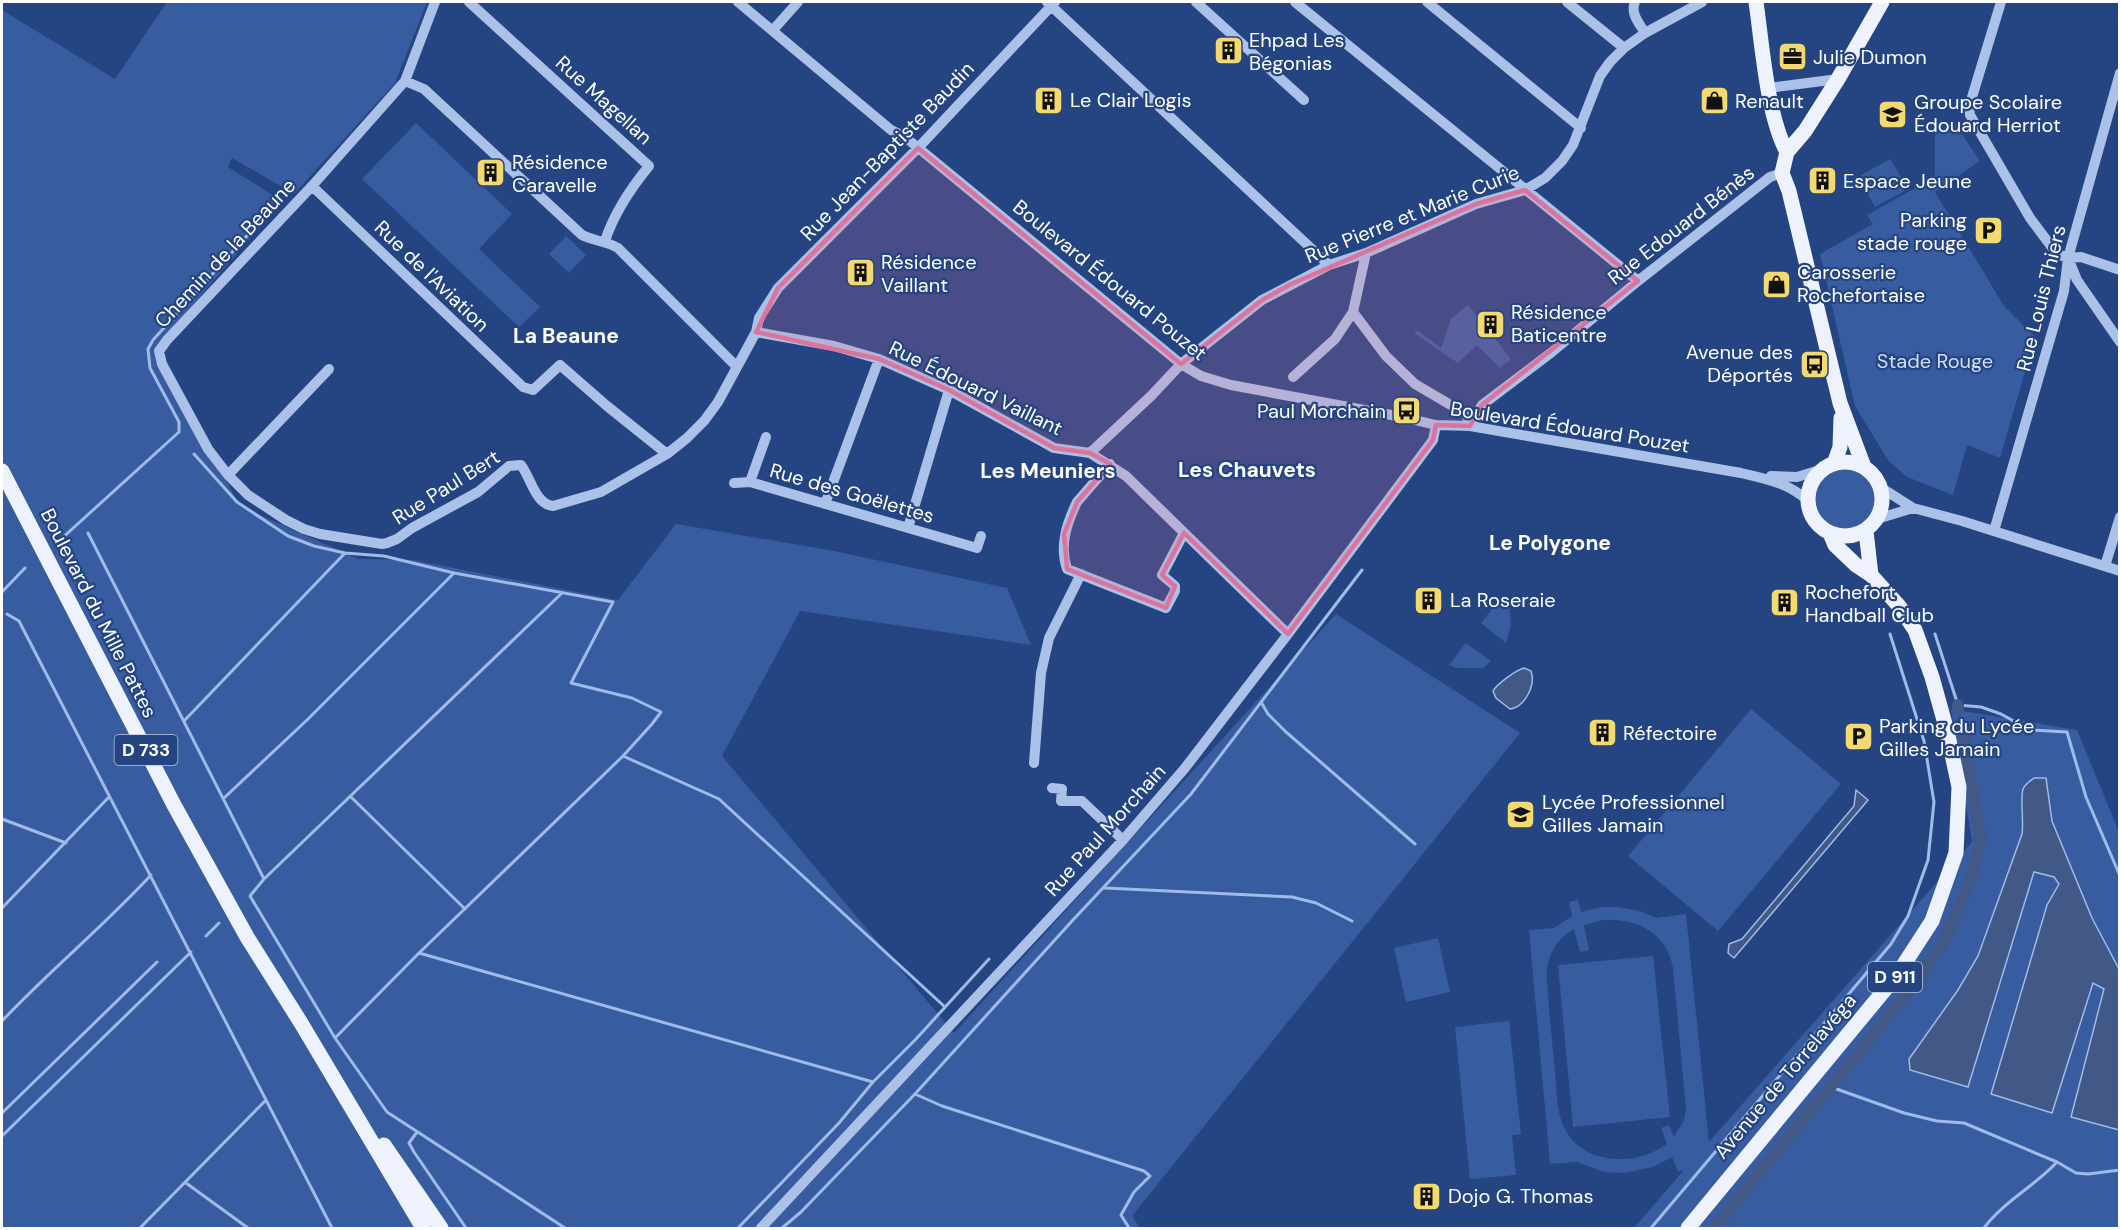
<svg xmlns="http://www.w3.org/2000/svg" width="2121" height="1230" font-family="'DM Sans',sans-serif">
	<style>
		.green { fill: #385ca0; fill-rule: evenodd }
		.water { fill: #425987; stroke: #a0bbe8; stroke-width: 1.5 }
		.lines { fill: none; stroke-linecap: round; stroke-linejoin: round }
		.stream { stroke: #a0bbe8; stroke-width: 3 }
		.canal { stroke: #425987; stroke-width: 12 }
		.minor { stroke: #acc1e7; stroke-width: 10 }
		.major { stroke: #eef2fd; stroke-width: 15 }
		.marked { fill: #da749d; fill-opacity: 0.2; stroke: #da749d; stroke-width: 4.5; stroke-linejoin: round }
		.labels { text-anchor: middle; stroke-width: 4.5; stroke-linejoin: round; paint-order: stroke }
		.shield { fill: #244482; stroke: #bdc7da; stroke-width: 1.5 }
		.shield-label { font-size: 18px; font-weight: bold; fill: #fff }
		.poi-label { font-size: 20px; fill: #fff; stroke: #244482; text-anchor: start }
		.street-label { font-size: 20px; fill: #fff; stroke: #244482 }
		.park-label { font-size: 20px; fill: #d0ddf6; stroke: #244482 }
		.neighbourhood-label { font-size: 21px; font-weight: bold; fill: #fff; stroke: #244482 }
	</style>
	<rect width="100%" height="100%" fill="#244482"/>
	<path class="green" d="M167,2H427L395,83L294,194L232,158L228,167L282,201L155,349L240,506L358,559L413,560L618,600L676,524L829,550L1007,588L1031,645L800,611L722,756L954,1033L1336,614L1520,733L1132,1216L1140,1228H2V10L115,79Z
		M416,123L512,214L479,249L540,307L519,327L362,179Z
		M1956,125L1980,161L1935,192L2004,306L2035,337L2000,458L1967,445L1953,495L1907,477L1888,460L1855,406L1820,254L1873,224L1867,215L1935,177V130Z
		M1890,159L1908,189L1875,207L1858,177Z
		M566,236L586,255L569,273L549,254Z
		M1468,305L1511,359L1500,368L1477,345L1458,363L1414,333L1418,331L1441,348L1451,319Z
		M1814 500a32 32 0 1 1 64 0a32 32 0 1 1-64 0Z
		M1503,595C1513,610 1512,625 1506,643L1481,623Z
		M1466,643L1491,661L1483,668H1457L1449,665Z
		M1751,709L1841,784L1718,931L1628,856Z
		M1951,709L2077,730L2119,832V1228H1634L1684,1170L1678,1172L1672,1157L1653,1167L1624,1173L1604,1172L1577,1162L1550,1164L1529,930L1554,928L1572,916L1569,902L1578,900L1581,912L1601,907H1616L1640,911L1656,918L1686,914L1709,1142L1972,842ZM1603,920C1637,918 1667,933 1673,968L1686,1109L1684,1120L1674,1137L1669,1125L1661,1128L1667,1144C1652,1155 1634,1160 1616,1159C1595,1158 1576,1149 1566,1131C1556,1114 1557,1091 1555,1072C1552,1042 1549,1011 1547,981C1545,959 1555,940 1574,929L1580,952L1589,950L1584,925Z
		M1438,938L1450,992L1406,1002L1394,948Z
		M1653,956L1670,1117L1573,1127L1558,965Z
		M1509,1021L1521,1134L1512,1135L1516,1175L1470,1179L1455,1027Z"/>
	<path class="water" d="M1524,668L1531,671C1536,685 1525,707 1510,709L1496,698L1493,691C1497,684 1516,670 1524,668Z
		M2034,778H2046L2052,821L2092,918L2119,969V1130L2071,1117L2104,989L2093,983L2052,1113L1991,1094L2047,905L2059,884L2054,877L2034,872L1968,1087L1910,1070L1909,1059L1958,990L1978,956L2022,834C2024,821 2020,799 2023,789C2025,784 2030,781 2034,778Z
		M1856,790L1868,800L1734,958L1728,953L1729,944L1742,939L1854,806Z"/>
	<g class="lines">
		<path class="stream" d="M194,454L237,502L288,536L314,546L345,553L384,556L454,573L613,602L571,683L632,698L661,712L652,724L623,756L419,953L335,1038
			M88,533L264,879
			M60,540L179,432V422L150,368L148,349L153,340L271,209
			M2,592L25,568
			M562,593L264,879L250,896L335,1038L387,1112L565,1228
			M7,614L19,621L332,1228
			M1935,634L1958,705L1981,707L2001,714L2030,730L2067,732L2086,797L2120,876
			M1261,702L1268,714L1286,732L1415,844
			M184,721L345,553
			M623,756L719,799L945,1007
			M351,797L465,909
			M224,798L307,720L454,573
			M2,819L66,843
			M1105,888L1292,897L1316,903L1352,921
			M2,908L109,797
			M206,936L219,923
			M419,953L873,1082
			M2,1021C50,970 104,926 151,875
			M1831,1087L1904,1113L1937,1121L1964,1123L2057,1162L2076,1173L2088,1174L2120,1170
			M915,1094L942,1106L1144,1171L1150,1176L1134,1192L1121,1215L1129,1228
			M2,1113L157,962
			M417,1132L409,1143L414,1152L466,1228
			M2,1136L191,952
			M186,1183L248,1228
			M140,1228L266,1100
			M738,1228L839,1123L873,1082L916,1039L989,959
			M782,1228L801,1212L915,1094L1072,921L1191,794L1362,570
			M1651,1228L1891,944L1908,916L1928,860L1934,802L1924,741L1890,634
			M1984,1228C2003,1202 2035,1186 2057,1162"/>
		<path class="canal" d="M1958,705V709
			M1714,1228L1906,995L1943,944L1969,885L1981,840L1961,724"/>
		<path class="minor" d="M435,2L405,81L312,186L167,340L159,351L162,364L208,449L228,475L248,495L286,520L304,529L320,534L382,544L387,543L397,539L412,528L478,492L509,466L521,465C531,478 535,504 553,506L601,492L667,454L687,438L704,421L718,402L756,332L759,318L778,288L918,148L1055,2
			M469,2L649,166C631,188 614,213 605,241
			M738,2L891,130L905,137L1181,364L1201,376L1231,385L1402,417L1436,425L1470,426L1741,473C1766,479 1789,483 1808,501
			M1047,2L1329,265
			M1196,2L1304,100
			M1295,2L1638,281
			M1427,2L1581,128
			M1567,2L1624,48
			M1635,2C1630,13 1639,23 1645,33
			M2001,2L1969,107L1970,115L2030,218L2057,254L2068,258L2077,280L2120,342
			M773,30L798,2
			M405,81L424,89L582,235C594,241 606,241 618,248L737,367
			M1769,88L1838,79
			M312,186L523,387L533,390L560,365L607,406L667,454
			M1366,253L1353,312L1386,356L1415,384L1466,414L1470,426
			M2068,258L2081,257L2120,270
			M756,332L834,346L879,359L949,390L1054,448L1090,453L1151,396L1181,364L1262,300L1329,265L1366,253L1476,204L1525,190L1545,178L1562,161L1573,145L1600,76L1610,62L1624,48L1645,33L1702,2
			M1293,377L1335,339L1353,312
			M1470,426L1482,405L1552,352L1638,281L1770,177L1782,173
			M766,437L750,482L977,548L981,536
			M1090,453L1126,476L1288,634
			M1110,464L1077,502C1067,523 1059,545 1067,569L1166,608L1175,591V586L1162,575L1184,533
			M228,475L329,369
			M1771,476L1797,477L1823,469
			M734,483L750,482
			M1880,487L1913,508L1962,521L2120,571
			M825,504L879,359
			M1877,519L1913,508
			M908,528L949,390
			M1994,531L2064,291L2068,258L2120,73
			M2105,566L2120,517
			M1034,763L1041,673L1049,638L1081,574
			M1052,788L1062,789L1061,801H1082L1123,840
			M761,1228L1123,840L1185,768L1288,634L1433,440L1436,425"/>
		<path class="major" d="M1756,2C1762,43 1767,116 1787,152
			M1808 499a37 37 0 1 1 74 0a37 37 0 1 1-74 0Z
			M1834,464L1840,447L1841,418
			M1864,467L1840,403L1789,191L1782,173L1787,152L1805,131L1838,79L1882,2
			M2,471L174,805L247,937L301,1023L423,1228
			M1866,531L1871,575
			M384,1145L441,1228
			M1688,1228L1897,975L1932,921L1956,853L1959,787L1947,731L1932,677L1915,630L1899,606L1871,575L1856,565L1835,545L1830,533"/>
	</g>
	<path class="marked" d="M918,148L1181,364L1262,300L1291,284L1476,204L1525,190L1638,281L1482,405L1470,426L1436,425L1433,440L1288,634L1184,533L1162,575L1175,586L1166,608L1067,569L1064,534L1077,502L1110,464L1090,453L1054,448L949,390L879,359L756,332L778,288Z"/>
	<defs>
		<symbol id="building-square" viewBox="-11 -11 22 22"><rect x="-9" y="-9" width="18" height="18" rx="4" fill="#f2d970" stroke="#244482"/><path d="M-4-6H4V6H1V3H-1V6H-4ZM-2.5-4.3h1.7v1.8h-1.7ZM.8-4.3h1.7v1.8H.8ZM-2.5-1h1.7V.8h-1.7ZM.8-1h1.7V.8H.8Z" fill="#111"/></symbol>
		<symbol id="office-square" viewBox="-11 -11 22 22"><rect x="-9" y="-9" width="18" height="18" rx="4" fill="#f2d970" stroke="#244482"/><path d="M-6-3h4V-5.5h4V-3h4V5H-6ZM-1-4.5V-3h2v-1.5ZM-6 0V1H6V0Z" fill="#111"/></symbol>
		<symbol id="shop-square" viewBox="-11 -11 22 22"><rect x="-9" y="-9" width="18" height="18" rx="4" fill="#f2d970" stroke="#244482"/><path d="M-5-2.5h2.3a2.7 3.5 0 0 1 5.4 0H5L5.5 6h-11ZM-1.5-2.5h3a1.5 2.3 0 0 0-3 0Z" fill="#111"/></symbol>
		<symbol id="school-square" viewBox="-11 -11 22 22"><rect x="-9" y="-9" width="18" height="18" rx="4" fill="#f2d970" stroke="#244482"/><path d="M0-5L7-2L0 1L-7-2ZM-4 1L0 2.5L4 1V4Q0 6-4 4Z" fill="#111"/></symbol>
		<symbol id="parking-square" viewBox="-11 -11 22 22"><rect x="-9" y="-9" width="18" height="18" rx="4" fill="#f2d970" stroke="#244482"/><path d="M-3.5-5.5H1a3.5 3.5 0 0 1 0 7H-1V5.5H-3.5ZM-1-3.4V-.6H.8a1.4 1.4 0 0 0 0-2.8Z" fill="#111"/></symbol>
		<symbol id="bus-square" viewBox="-11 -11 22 22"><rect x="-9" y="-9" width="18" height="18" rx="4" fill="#f2d970" stroke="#244482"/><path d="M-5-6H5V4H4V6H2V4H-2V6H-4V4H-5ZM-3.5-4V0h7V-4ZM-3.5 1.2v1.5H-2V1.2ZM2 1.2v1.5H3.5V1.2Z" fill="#111"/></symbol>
	</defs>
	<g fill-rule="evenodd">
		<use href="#building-square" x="1212" y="34" width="33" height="33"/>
		<use href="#office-square" x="1776" y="40" width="33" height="33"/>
		<use href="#building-square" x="1032" y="84" width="33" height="33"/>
		<use href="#shop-square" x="1698" y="84" width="33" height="33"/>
		<use href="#school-square" x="1876" y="98" width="33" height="33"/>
		<use href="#building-square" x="474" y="156" width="33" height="33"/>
		<use href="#building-square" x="1806" y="164" width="33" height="33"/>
		<use href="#parking-square" x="1972" y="214" width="33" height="33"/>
		<use href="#building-square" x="844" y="256" width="33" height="33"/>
		<use href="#shop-square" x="1760" y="268" width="33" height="33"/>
		<use href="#building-square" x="1474" y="308" width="33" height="33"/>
		<use href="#bus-square" x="1798" y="348" width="33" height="33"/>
		<use href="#bus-square" x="1390" y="394" width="33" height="33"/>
		<use href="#building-square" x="1412" y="584" width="33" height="33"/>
		<use href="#building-square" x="1768" y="586" width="33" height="33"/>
		<use href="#building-square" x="1586" y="716" width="33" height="33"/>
		<use href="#parking-square" x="1842" y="720" width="33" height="33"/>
		<use href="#school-square" x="1504" y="798" width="33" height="33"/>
		<use href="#building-square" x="1410" y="1180" width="33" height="33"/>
	</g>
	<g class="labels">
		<g class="shield">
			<rect x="114.5" y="735" width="63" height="30" rx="4.5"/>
			<rect x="1868" y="962" width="54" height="30" rx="4.5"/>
		</g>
		<g class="shield-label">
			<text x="146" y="756">D 733</text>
			<text x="1895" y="983">D 911</text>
		</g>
		<g class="poi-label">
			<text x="1249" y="47">Ehpad Les<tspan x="1249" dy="23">Bégonias</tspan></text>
			<text x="1813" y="64">Julie Dumon</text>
			<text x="1070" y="107">Le Clair Logis</text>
			<text x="1735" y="108">Renault</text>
			<text x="1914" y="109">Groupe Scolaire<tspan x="1914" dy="23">Édouard Herriot</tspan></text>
			<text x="512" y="169">Résidence<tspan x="512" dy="23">Caravelle</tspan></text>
			<text x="1843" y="188">Espace Jeune</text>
			<text x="1967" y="227" text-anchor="end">Parking<tspan x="1967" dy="23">stade rouge</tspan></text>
			<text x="881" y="269">Résidence<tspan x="881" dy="23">Vaillant</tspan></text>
			<text x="1797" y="279">Carosserie<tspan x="1797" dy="23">Rochefortaise</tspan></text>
			<text x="1511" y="319">Résidence<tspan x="1511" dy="23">Baticentre</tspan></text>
			<text x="1793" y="359" text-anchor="end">Avenue des<tspan x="1793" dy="23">Déportés</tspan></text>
			<text x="1386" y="418" text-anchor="end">Paul Morchain</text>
			<text x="1805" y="599">Rochefort<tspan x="1805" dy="23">Handball Club</tspan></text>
			<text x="1450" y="607">La Roseraie</text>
			<text x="1879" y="733">Parking du Lycée<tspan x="1879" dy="23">Gilles Jamain</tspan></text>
			<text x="1623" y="740">Réfectoire</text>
			<text x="1542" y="809">Lycée Professionnel<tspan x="1542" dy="23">Gilles Jamain</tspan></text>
			<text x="1448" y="1203">Dojo G. Thomas</text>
		</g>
		<g class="street-label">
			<text transform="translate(604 100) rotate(42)" y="7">Rue Magellan</text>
			<text transform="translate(887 151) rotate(-46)" y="7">Rue Jean-Baptiste Baudin</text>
			<text transform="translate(1412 214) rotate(-22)" y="7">Rue Pierre et Marie Curie</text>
			<text transform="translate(1681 225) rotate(-38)" y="7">Rue Edouard Bénès</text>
			<text transform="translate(225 253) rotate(-47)" y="7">Chemin de la Beaune</text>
			<text transform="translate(432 276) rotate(44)" y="7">Rue de l'Aviation</text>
			<text transform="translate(1110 280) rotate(39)" y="7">Boulevard Édouard Pouzet</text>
			<text transform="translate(2041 298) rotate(-76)" y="7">Rue Louis Thiers</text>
			<text transform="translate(976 388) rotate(26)" y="7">Rue Édouard Vaillant</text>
			<text transform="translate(1570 427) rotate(9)" y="7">Boulevard Édouard Pouzet</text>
			<text transform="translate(446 487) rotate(-32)" y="7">Rue Paul Bert</text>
			<text transform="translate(852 493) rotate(16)" y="7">Rue des Goëlettes</text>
			<text transform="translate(99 613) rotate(63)" y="7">Boulevard du Mille Pattes</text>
			<text transform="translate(1105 830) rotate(-48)" y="7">Rue Paul Morchain</text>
			<text transform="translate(1785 1076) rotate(-50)" y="7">Avenue de Torrelavéga</text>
		</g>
		<g class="park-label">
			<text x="1935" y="368">Stade Rouge</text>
		</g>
		<g class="neighbourhood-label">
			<text x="566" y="343">La Beaune</text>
			<text x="1247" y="477">Les Chauvets</text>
			<text x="1048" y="478">Les Meuniers</text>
			<text x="1550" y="550">Le Polygone</text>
		</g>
	</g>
	<rect width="2121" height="1230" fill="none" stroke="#ffffff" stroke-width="6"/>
</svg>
